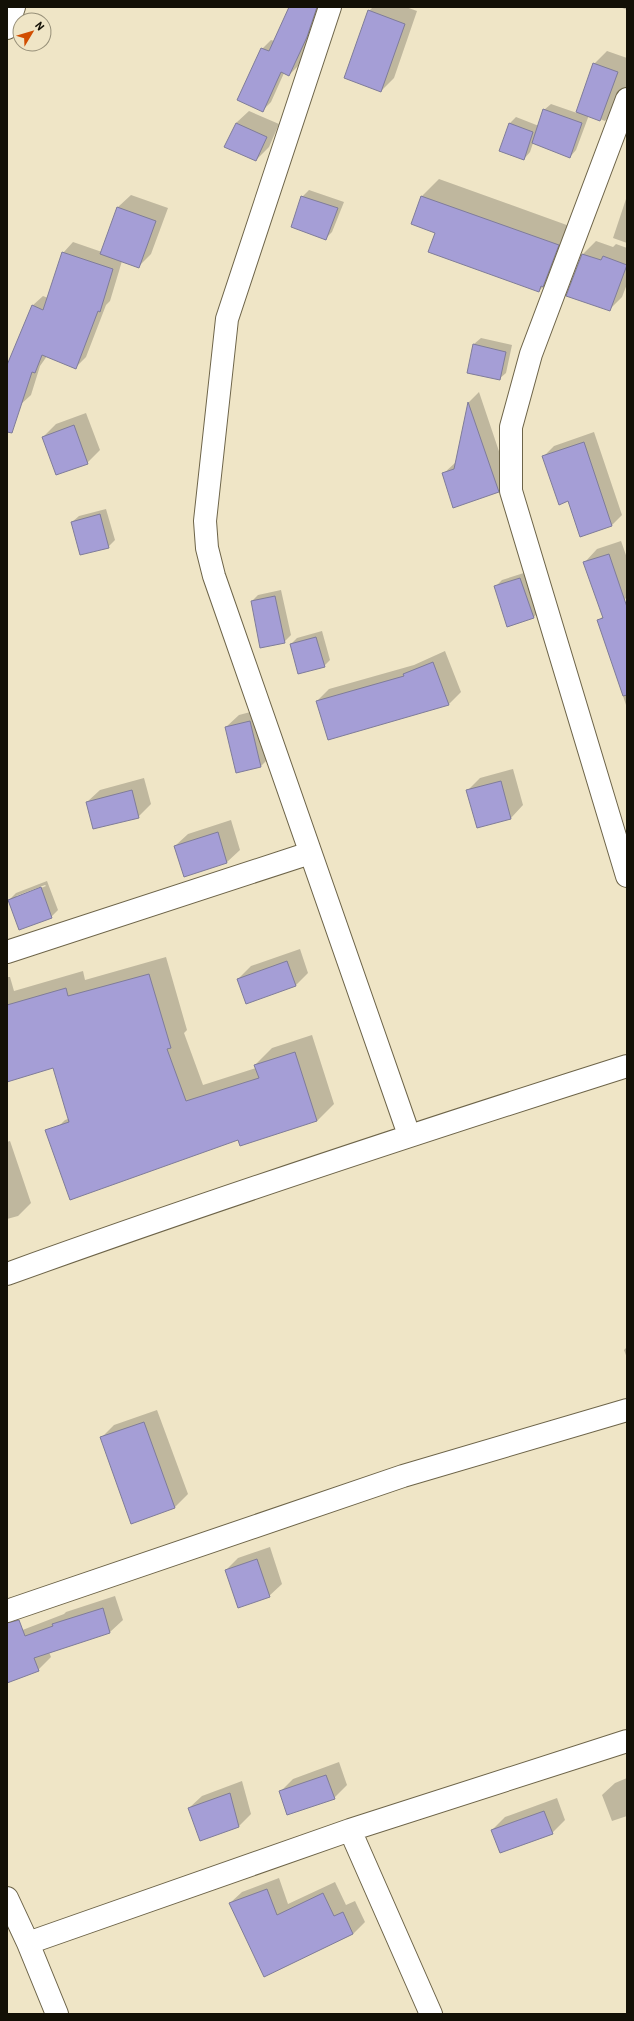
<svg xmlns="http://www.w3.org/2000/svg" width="634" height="2021" font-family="Barlow,sans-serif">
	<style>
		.shadow { fill: #0003; fill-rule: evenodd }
		.building { fill: #a59ed6; stroke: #7f7c99 }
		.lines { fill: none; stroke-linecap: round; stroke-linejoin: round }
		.minor-casing { stroke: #6d6449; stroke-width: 24 }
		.minor { stroke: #fff; stroke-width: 22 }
	</style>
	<rect width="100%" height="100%" fill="#efe5c6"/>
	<path class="shadow" d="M290,7H322L316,27L298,66L289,75L284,73L271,102L262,111V49L271,40L274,41Z
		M373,7H406L417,11L394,78L381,91L369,11Z
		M620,7H627V10Z
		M607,51L627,58V86L617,108L605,121L589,115L576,150L570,157L533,143L530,152L524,159L509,124L516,117L539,126L544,110L551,104L577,113L594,64Z
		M249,111L279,124L269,147L256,160L236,123Z
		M439,179L575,228L556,274L539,291L422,196Z
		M309,190L344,202L332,232L326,238L302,197Z
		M131,195L168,208L151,254L138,267L122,261L110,301L106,305L86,357L76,367L47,356L40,366L31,395L20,405L7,401V367L32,306L43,296L48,298L63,253L73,242L102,252L118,207Z
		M627,196V243L613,238Z
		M596,241L613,247L616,244L627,248V284L622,297L609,310L568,295L583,254Z
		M481,338L512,345L506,373L499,379L468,372L474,344Z
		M479,392L509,481L498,492L443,474L456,462L469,402Z
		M86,413L100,450L87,463L43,437L56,424Z
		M594,432L622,515L612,525L569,500L543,457L554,446Z
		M106,509L115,540L108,547L72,522L79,516Z
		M621,541L627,558V597L624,600L585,562L597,549Z
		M527,572L540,610L534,617L508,625L495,587L502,580Z
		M281,590L291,635L284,642L252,601L258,595Z
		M627,603V708L598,621L611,608Z
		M322,631L330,660L324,666L291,644L297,638Z
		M445,651L461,692L449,704L328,739L317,701L329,689L414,665Z
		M262,709L274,753L261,766L237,772L226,727L239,715Z
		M513,769L523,805L511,818L467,791L480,778Z
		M144,778L151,804L138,817L87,802L100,790Z
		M231,820L240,850L227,862L185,876L175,846L188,834Z
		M47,881L58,910L51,917L9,900L16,893ZM45,885L46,886L16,898V896Z
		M300,949L308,973L295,986L238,979L251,966Z
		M166,957L187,1030L184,1033L203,1085L256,1068L255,1065L272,1048L312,1035L334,1104L317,1121L239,1139L48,1137L65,1120L127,1099L53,1067L7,1081V977H10L14,991L83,971L85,980Z
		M10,1141L31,1203L18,1216L7,1219V1142Z
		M627,1347V1358L624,1350Z
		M157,1410L188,1494L175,1507L132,1522L101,1438L114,1425Z
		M270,1547L282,1584L269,1596L226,1570L238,1558Z
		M115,1596L123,1620L110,1632L49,1652L51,1657L38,1670L7,1681V1636L64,1614L66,1612Z
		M339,1762L347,1785L334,1798L280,1792L293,1779Z
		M627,1778V1816L612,1821L602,1795L615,1783Z
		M242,1781L251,1814L238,1827L189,1808L202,1796Z
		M557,1798L565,1820L552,1833L492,1830L505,1817Z
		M279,1878L288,1904L335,1882L346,1905L355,1901L365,1922L353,1934L265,1976L230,1903L242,1892Z"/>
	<path class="building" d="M289,7H317L307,37L289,76L281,72L263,112L237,100L261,48L269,51Z
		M368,10L405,24L381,92L344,78Z
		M593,63L618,72L600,121L576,112Z
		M543,109L582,123L570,158L532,143Z
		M236,123L267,137L256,161L224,147Z
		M509,123L533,132L524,160L499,151Z
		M301,196L338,208L326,240L291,227Z
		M421,196L559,245L543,287L541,286L539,292L428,252L435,233L411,224Z
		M117,207L156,221L139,268L100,254Z
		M62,252L113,269L100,312L98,311L76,369L42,355L35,373L32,372L12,433L7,432V365L32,305L43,310Z
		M582,254L601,260L603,256L627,265L610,311L566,296Z
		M473,344L506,352L500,380L467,373Z
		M468,402L499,492L453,508L442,473L454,469Z
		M74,425L88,464L56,475L42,437Z
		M584,442L612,526L580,537L568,501L559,505L542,456Z
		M100,514L109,548L80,555L71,522Z
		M609,554L627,607V695L623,696L597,620L603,618L583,562Z
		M520,578L534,618L507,627L494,586Z
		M275,596L285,643L260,648L251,601Z
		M316,637L325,667L298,674L290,644Z
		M433,662L449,705L328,740L316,701L404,676L403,674Z
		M250,721L261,767L236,773L225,727Z
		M501,781L511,819L477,828L466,790Z
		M132,790L139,818L93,829L86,802Z
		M218,832L227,863L184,877L174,846Z
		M41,887L52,918L19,930L8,900Z
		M287,961L296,986L246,1004L237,979Z
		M149,974L171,1048L167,1049L186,1101L259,1078L254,1065L295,1052L317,1121L240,1146L238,1140L70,1200L45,1130L69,1122L53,1068L7,1082V1005L66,988L68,996Z
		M144,1422L175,1508L131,1524L100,1437Z
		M257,1559L270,1597L238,1608L225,1570Z
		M103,1608L110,1633L34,1658L39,1671L7,1683V1623L19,1620L25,1636L53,1626L52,1624Z
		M326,1775L335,1799L287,1815L279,1791Z
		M230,1793L239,1827L200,1841L188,1808Z
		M544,1811L553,1834L500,1853L491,1830Z
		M267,1889L277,1915L323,1893L334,1916L343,1912L353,1934L264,1977L229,1903Z"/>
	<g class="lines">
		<defs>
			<path id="minor" d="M330,7L227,319L205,521L207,548L214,576L409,1135
				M7,28L14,7
				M627,99L531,354L511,427V491L627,876
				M7,952L310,853
				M7,1274C212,1200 419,1132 627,1066
				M7,1611L403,1476L627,1410
				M350,1830L431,2014
				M7,1898L28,1943L57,2014
				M28,1943L350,1830L627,1741"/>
		</defs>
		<use href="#minor" class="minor-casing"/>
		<use href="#minor" class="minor"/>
	</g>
	<rect width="634" height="2021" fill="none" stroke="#131006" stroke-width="16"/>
	<g transform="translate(32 32) rotate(52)"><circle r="19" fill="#efe5c6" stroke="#979079"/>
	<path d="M0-3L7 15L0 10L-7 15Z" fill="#d14d00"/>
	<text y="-6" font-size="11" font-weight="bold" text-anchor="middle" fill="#131006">N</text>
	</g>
</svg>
